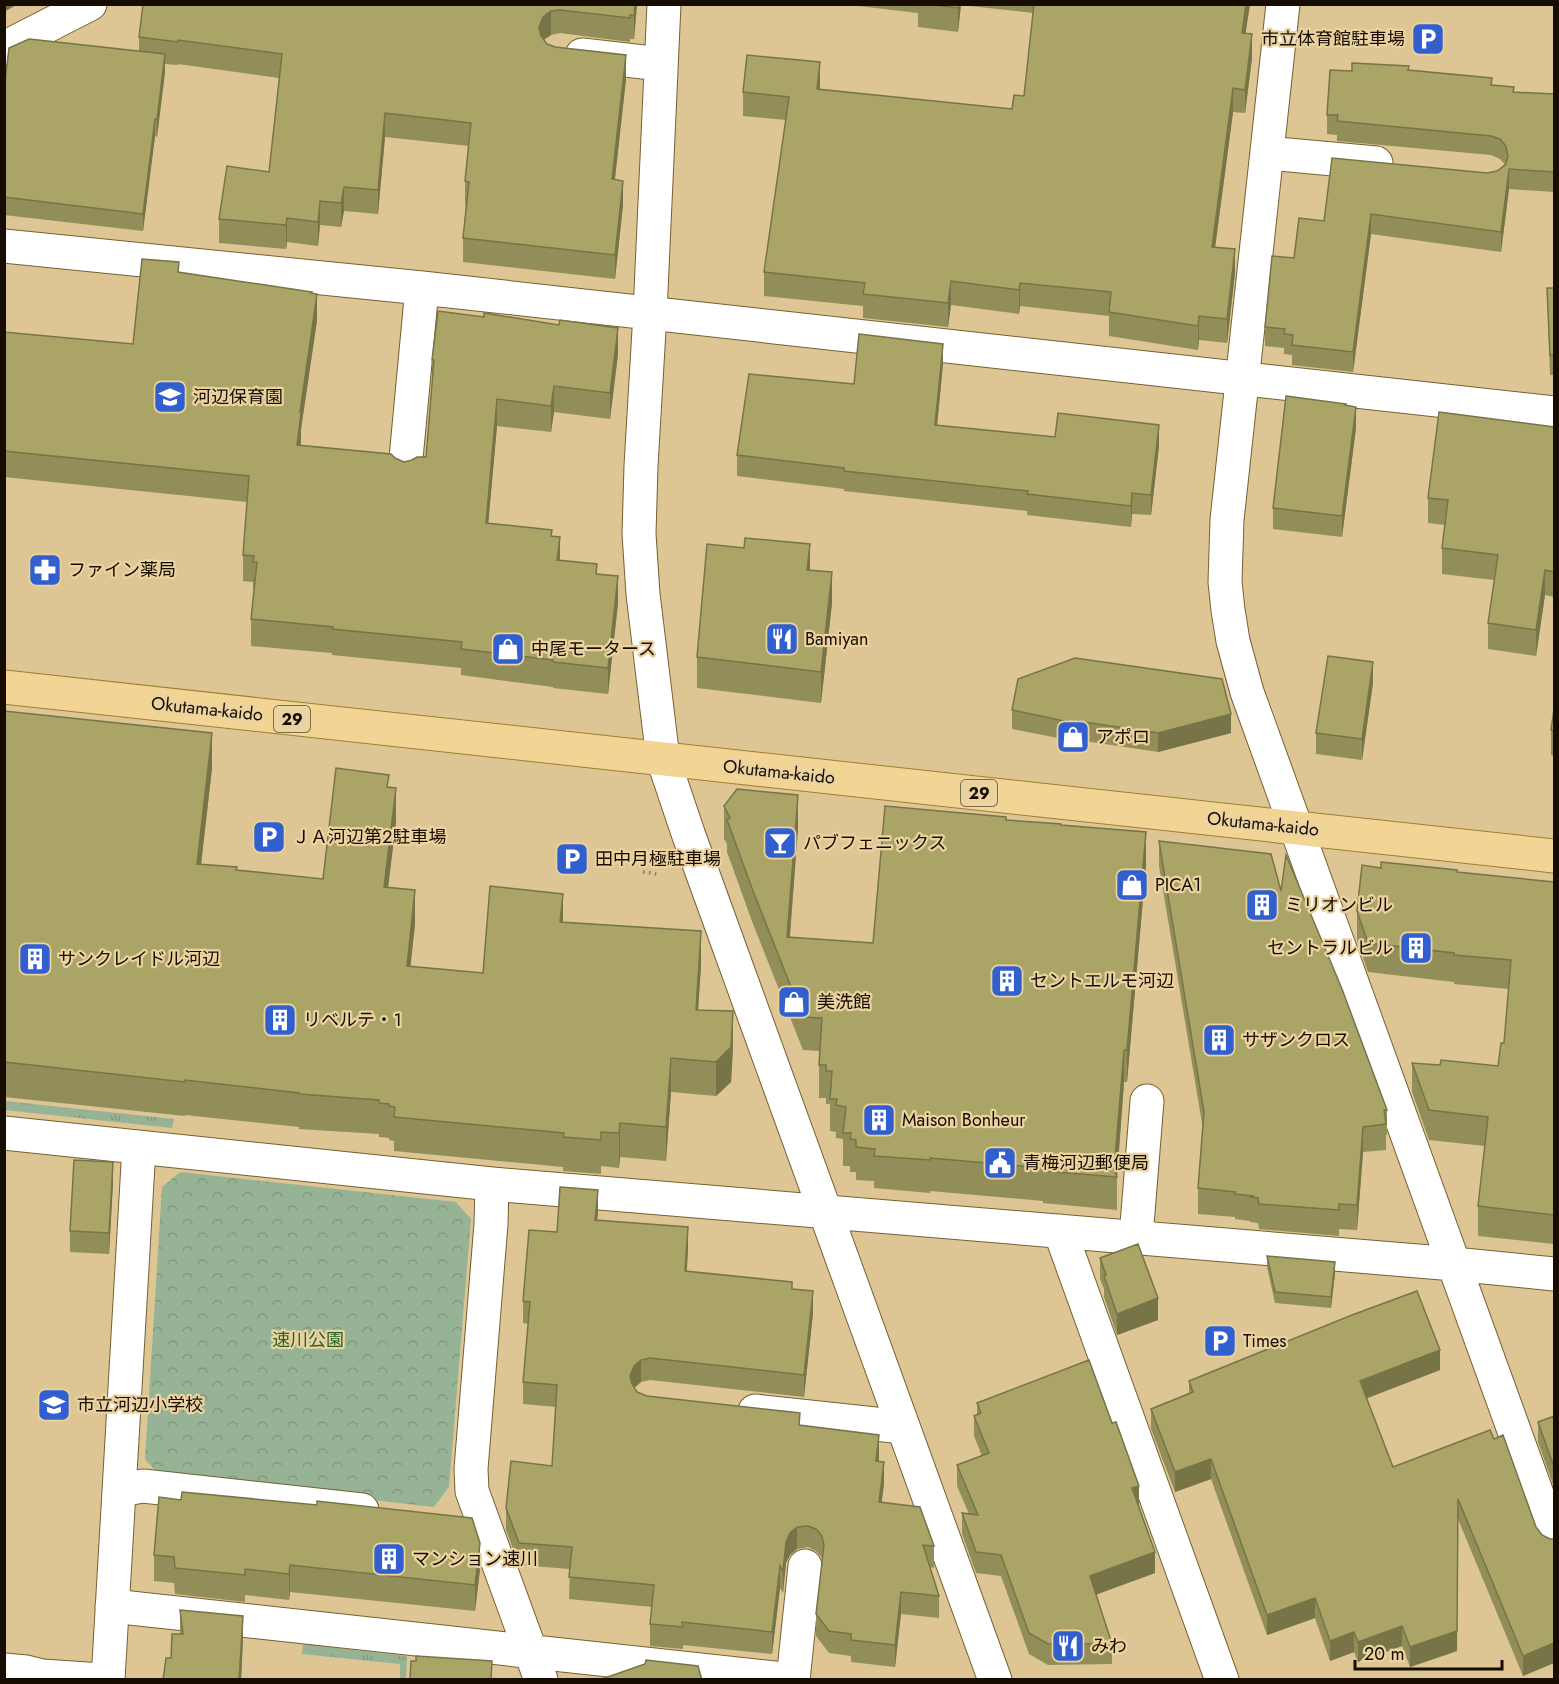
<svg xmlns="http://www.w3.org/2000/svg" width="1559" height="1684" font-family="Jost,'Noto Sans JP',sans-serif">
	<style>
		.grass { fill: url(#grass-tufts) }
		.park { fill: url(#park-crowns) }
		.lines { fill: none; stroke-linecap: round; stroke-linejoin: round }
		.minor-casing { stroke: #766032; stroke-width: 35 }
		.major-casing { stroke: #9f7d33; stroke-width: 35 }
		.path { stroke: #97845f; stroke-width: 4; stroke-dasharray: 1.5 4.5; stroke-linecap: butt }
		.minor { stroke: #fff; stroke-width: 33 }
		.major { stroke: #f2d595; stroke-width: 33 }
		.wall { fill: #928e59 }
		.shaded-wall { fill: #777448 }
		.building { fill: #aaa567; stroke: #777448; stroke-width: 1.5 }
		.labels { text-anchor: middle; stroke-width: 4.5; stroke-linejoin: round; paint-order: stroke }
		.shield { fill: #ebd2a1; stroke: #564830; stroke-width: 1.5 }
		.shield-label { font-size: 16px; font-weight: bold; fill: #160d00 }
		.poi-label { font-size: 18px; fill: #160d00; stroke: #ebd2a1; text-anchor: start }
		.street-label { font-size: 18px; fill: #160d00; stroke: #ebd2a1 }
		.park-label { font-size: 18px; fill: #266428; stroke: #ebd2a1 }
	</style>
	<defs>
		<pattern id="grass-tufts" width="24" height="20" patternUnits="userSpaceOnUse" patternTransform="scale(1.5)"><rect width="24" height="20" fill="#96b395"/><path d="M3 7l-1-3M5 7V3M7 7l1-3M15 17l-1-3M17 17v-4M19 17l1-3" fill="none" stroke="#81997f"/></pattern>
		<pattern id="park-crowns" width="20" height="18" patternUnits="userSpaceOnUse" patternTransform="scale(1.5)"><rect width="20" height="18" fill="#96b395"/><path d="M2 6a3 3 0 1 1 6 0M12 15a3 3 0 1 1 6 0" fill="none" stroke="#81997f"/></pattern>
	</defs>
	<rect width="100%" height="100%" fill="#dec594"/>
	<path class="grass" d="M5,1101L174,1119L172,1128L5,1110Z
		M303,1644L407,1656L406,1679H400V1664L302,1654Z"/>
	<path class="park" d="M180,1172L456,1202L471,1219L449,1487L434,1507L160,1476L145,1459L162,1187Z"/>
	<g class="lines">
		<defs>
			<path id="minor" d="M664,4L650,313L641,466L639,534L643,594L663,759L689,836L995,1680
				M1283,4L1227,520L1225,582L1228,610L1233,641L1247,692L1554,1541
				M4,48L90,4
				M582,55L661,64
				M1267,153L1376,163
				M4,246L422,288L1554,413
				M405,469L422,288
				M4,1133L492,1184L1454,1264L1554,1274
				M492,1184L491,1224L471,1469L472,1491L541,1680
				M1060,1231L1222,1680
				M1136,1237L1147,1101
				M755,1411L903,1427
				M120,1490L143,1486L362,1510
				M112,1606L793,1680L805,1566
				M4,1670L26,1672L42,1676L102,1680
				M108,1680L139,1147"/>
			<path id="major" d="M4,687L1554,856"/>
		</defs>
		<use href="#minor" class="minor-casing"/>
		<use href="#major" class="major-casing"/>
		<path class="path" d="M643,872L657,874"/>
		<use href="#minor" class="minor"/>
		<use href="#major" class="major"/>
	</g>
	<path class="wall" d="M637,4L634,39H630V42L560,33L551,35L544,40L547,44L626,79L615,180L623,205L615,279L463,262V238L466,205H465V181L469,146L385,137L378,214L344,211L341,227L320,225L318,246L287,242L286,249L219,243V219L269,172L279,78L178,64V65L165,64V72L157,137L155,136L143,231L4,215V90L139,51V37Z
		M842,4H1250L1245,34L1252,58L1245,113L1233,112L1215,247L1235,273L1227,343L1199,340L1198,350L1109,336V316L1020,306L1019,314L951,305L948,327L863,318V306L764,296V272L786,120L743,116V92L820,86V90L1012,109L1024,96L1033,13L961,5L958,32L918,27V13Z
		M1409,70L1492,85L1514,92L1554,94V192L1509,189L1501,252L1371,234L1353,372L1292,365V355L1284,354V348L1265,346V327L1294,258L1324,221L1487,173L1497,171L1505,164L1500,159L1491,155L1337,141V135L1327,134V115L1352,71Z
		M179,272L317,320L301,429V446L395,458L404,462L426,457L432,386V360L618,354L610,419L554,412L551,432L497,426L488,523L552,536L560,560L597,574L618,603L608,694L553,688V687L461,675V668L332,655V653L251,646V619L254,588H253V582L243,581V555L247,502L4,477V332L133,344Z
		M1547,288H1554V375H1550Z
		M943,364L937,426L1159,446L1151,515L1132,514L1131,527L1027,515V511L844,491V489L737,476V455L854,384Z
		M1346,405L1356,428L1342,537L1273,529V508Z
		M1554,427V597L1545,595L1536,656L1488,649V623L1494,580L1442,574V548L1445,525L1428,523V498Z
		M744,548L810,570L832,603L821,703L697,688V657Z
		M1373,683L1362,760L1316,754V733Z
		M1012,710L1231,733L1158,752L1078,740V742L1012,729Z
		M4,711L212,768L201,865L237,870L323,879L389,787L396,822L388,887L415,924L410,966L483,973L563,923L701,965L698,1010L733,1046L731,1082L716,1096L671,1092L666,1161L620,1157L619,1168L601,1166V1174L563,1171V1167L394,1151V1141L389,1140V1138L379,1137V1134L299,1129V1127L185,1115V1116L4,1097Z
		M1551,730L1554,731V756L1551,755Z
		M724,806L798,828L790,937L873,943L1006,820L1061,825L1146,865L1127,1082H1124L1117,1176V1210L1043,1203V1201L930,1191V1193L874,1188V1181L856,1180V1172H850V1166H843V1139L836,1138V1132L830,1131V1104H826V1098H819V1065L820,1051L803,1050L753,924L727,852V844L724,839Z
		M1159,841L1281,891L1387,1110V1135H1386V1150L1363,1152L1357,1230L1339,1229V1236L1259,1229L1258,1223L1250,1222V1221L1235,1219V1217L1198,1214V1188L1203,1129L1159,866Z
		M1457,872L1554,882V1244L1478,1236V1206L1485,1146L1429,1140L1412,1092V1063L1440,1065L1498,1066L1504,1043L1509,989L1454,984V982L1368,972L1357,940V911Z
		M113,1183L109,1254L70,1252V1231Z
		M598,1212L597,1220L688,1249L687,1271L792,1289L813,1313L804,1397L650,1380L641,1382L634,1388L637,1392L647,1396L800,1425L879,1457V1461L884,1484L881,1502L934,1546V1568L930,1567L939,1596V1618L901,1614L895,1667L851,1662V1656L829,1653L816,1636V1614L822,1560V1558L816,1551L808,1547L797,1549L790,1555L786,1563L783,1593L780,1588L772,1654L683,1645V1649L650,1646V1624L652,1607L569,1599L570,1569L519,1565L506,1530V1508L552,1466L556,1407L523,1404V1382L528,1324L523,1323V1301L557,1232Z
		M1267,1256L1335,1273L1331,1308L1275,1303L1267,1267Z
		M1100,1258L1158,1320L1117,1335L1104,1297V1289L1100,1279Z
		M1440,1370L1366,1398L1393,1467L1494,1439L1536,1527L1542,1535L1550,1539H1554V1663L1523,1676L1458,1519L1457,1651L1410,1667L1402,1646L1358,1662L1354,1652L1330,1661L1315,1618L1267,1635L1211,1479L1175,1492L1151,1429V1409L1189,1394V1381Z
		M977,1403L1139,1506L1155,1573L1096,1594L1112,1644V1664L1048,1665L1029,1654L1001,1576L976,1573L962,1534V1513L969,1514L957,1486V1465L982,1456L974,1436V1416L977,1415Z
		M1554,1416V1487L1538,1442V1422Z
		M154,1555L480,1569L475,1611L290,1592L289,1600L245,1595V1602L175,1594L174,1583L154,1581Z
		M180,1610L243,1639L241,1680H163L180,1634Z"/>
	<path class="shaded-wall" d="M4,4H18L4,12Z
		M635,4H637L634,39V16Z
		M958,4H961L958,32Z
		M1246,4H1250L1242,57V33Z
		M551,11V35L543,40L539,50V27L543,17Z
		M1252,34V58L1245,113V90Z
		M165,54V72L157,137V119Z
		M626,55V79L612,203V179Z
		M820,62V86L817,113V89Z
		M1233,88V112L1212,271V247Z
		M385,113V137L378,214V190Z
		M155,119V136L143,231V214Z
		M1509,169V189L1501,252V232Z
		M623,181V205L615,279V255Z
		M344,187V211L341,227V203Z
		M320,201V225L318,246V222Z
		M1371,214V234L1353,372V352Z
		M287,218V242L286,249V225Z
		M1235,249V273L1227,343V319Z
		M951,281V305L948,327V303Z
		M1020,283V306L1019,314V290Z
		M317,294V320L301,429V439L297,472V445L300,412Z
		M1199,316V340L1198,350V326Z
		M618,328V354L610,419V393Z
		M943,344V364L935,446V425Z
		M554,386V412L551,432V406Z
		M497,399V426L486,549V523Z
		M1356,407V428L1342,537V516Z
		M1159,425V446L1151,515V495Z
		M1132,493V514L1131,527V506Z
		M560,537V563L557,560Z
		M810,544V575L807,570Z
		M1545,570V595L1536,656V630Z
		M832,572V603L821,703V672Z
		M618,576V603L608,694V668Z
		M1373,662V683L1362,760V739Z
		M1231,714V733L1158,752V733Z
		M212,733V768L197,899V864Z
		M396,788V822L384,921V887Z
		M798,795V828L787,970V937Z
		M1146,832V865L1127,1082V1050Z
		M415,890V924L407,1000V966Z
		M563,894V928L560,922Z
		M701,931V965L696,1044V1010Z
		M733,1011V1046L731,1082L716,1096V1062Z
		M1124,1050V1082L1117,1177L1114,1170Z
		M671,1058V1092L666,1161V1127Z
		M620,1123V1157L619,1168V1133Z
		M1363,1127V1152L1357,1230V1205Z
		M113,1162V1183L109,1254V1233Z
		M598,1190V1212L595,1242V1220Z
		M688,1227V1249L685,1293V1271Z
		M1335,1262V1273L1331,1308V1297Z
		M813,1291V1313L804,1397V1375Z
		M1158,1298V1320L1117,1335V1314Z
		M1440,1350V1370L1360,1401V1381Z
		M641,1360V1382L634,1388L630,1398V1376L634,1366Z
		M879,1435V1457L876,1483V1461Z
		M1211,1459V1479L1175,1492V1472Z
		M884,1462V1484L879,1524V1502Z
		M1139,1486V1506L1132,1509V1488Z
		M1458,1499L1457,1651L1410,1667V1647Z
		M797,1527V1549L790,1555L786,1563L783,1593V1571L786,1542L790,1533Z
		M480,1543V1569L475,1611V1585Z
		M1155,1552V1573L1090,1597V1576Z
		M290,1565V1592L289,1600V1574Z
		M780,1566V1588L772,1654V1632Z
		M901,1592V1614L895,1667V1645Z
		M1315,1598V1618L1267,1635V1615Z
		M243,1616V1639L241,1680H239Z
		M1402,1626V1646L1358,1662V1642Z
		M1354,1632V1652L1330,1661V1641Z
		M1554,1643V1663L1523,1676V1656Z"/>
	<path class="building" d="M143,4H635L634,16L630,15V18L560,10L551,11L543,17L539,27L541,36L547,44L555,47L626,55L612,179L623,181L615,255L463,238L469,182L465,181L471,123L385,113L378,190L344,187L341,203L320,201L318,222L287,218L286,225L219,219L227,166L269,172L282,54L178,40V42L139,37Z
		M927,4H958V8Z
		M1034,4H1246L1242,33L1252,34L1245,90L1233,88L1212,247L1235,249L1227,319L1199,316L1198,326L1109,312L1111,292L1020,283L1019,290L951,281L948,303L863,294L865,283L764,272L789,97L743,92L747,55L820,62L817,89L1012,109L1014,95L1024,96Z
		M29,39L165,54L157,119H155L143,214L4,197V90L9,48Z
		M1352,63L1409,66L1408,70L1492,78L1491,85L1514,87L1513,92L1554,94V172L1509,169L1501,232L1371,214L1353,352L1292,345L1293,335L1284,334L1285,329L1265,327L1272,256L1294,258L1299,218L1324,221L1332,158L1487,173L1497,171L1505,165L1508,157L1506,146L1500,139L1491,136L1337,121L1338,115H1327L1330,70L1352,71Z
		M142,259L179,262L178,272L312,292L311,293L317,294L300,412L301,413L297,445L391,454L395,458L404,462L412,460L417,457H426L434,360H432L438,311L484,317V313L559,325L560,320L618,328L610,393L554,386L551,406L497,399L486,523L552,530L551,536L560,537L557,560L597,564L596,574L618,576L608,668L553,662V660L461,649L462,642L332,629L333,627L251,619L257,562H253L254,556L243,555L249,476L4,451V332L133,344Z
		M1547,288H1554V355H1550Z
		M859,334L943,344L935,425L1055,437L1058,413L1159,425L1151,495L1132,493L1131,506L1027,494L1028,491L844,471V468L737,455L749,374L854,384Z
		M1286,396L1346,404L1345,405L1356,407L1342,516L1273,508Z
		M1439,412L1554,427V572L1545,570L1536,630L1488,623L1498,555L1442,548L1448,500L1428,498Z
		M745,538L810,544L807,570L832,572L821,672L697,657L707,544L744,548Z
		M1328,656L1373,662L1362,739L1316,733Z
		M1075,658L1222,679L1231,714L1158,733L1078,721V724L1012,710L1018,679Z
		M1554,709V731L1551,730Z
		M4,711L212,733L197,864L237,867L236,870L323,879L336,768L389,775L387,787L396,788L384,887L415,890L407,966L483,973L490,886L563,894L560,922L701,931L696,1010L733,1011L731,1047L716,1062L671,1058L666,1127L620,1123L619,1133L601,1132V1140L563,1137L564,1133L394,1117L395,1107L389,1106V1104L379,1103V1100L299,1094V1093L185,1080V1082L4,1062Z
		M737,789L798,795L787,937L873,943L885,806L1006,817V820L1061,824V825L1146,832L1127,1050H1124L1114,1170L1117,1177L1043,1171V1168L930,1158V1160L874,1156L875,1149L856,1147V1140L850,1139L851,1133H843L846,1107L836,1105L837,1099H830L832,1071H826V1065H819L822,1018L803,1017L753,891L727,820L730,818L724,806Z
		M1159,841L1271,854L1281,891L1286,855L1342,989L1387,1110H1384L1386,1124L1363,1127L1357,1205L1339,1204V1210L1259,1204L1258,1198L1250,1197L1254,1196L1235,1194V1192L1198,1188L1204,1112Z
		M1381,862L1457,870V872L1554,882V1215L1478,1206L1488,1117L1429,1110L1412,1063L1440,1065L1441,1060L1498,1066L1501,1043H1504L1511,960L1454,955V953L1368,943L1357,911L1362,865L1381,868Z
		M74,1160L113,1162L109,1233L70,1231Z
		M560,1187L598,1190L595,1220L688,1227L685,1271L792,1282V1289L813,1291L804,1375L650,1358L641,1360L634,1366L630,1376L632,1384L637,1392L647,1396L800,1413L799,1425L879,1435L876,1461L884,1462L879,1502L920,1507L934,1546L923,1545L939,1596L901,1592L895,1645L851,1640V1634L829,1631L816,1614L824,1545L822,1536L816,1529L808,1526L797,1527L790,1533L786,1542L783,1571L780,1566L772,1632L682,1622L683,1627L650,1624L654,1585L569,1577L572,1547L519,1543L506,1508L511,1461L552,1466L557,1385L523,1382L530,1302L523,1301L529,1230L557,1232Z
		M1138,1244L1158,1298L1117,1314L1104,1276L1106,1275L1100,1258Z
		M1267,1256L1335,1262L1331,1297L1275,1292Z
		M1417,1291L1440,1350L1360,1381L1393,1467L1490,1430L1494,1439L1503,1435L1536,1527L1542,1535L1550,1539H1554V1643L1523,1656L1458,1499L1457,1631L1410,1647L1402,1626L1358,1642L1354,1632L1330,1641L1315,1598L1267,1615L1211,1459L1175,1472L1151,1409L1193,1392L1189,1381L1352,1315Z
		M1089,1360L1112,1423L1116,1422L1139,1486L1132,1488L1155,1552L1090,1576L1112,1644H1048L1029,1633L1001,1555L976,1552L962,1513L978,1515L957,1465L989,1453L974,1416L981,1413L977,1403Z
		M1554,1416V1467L1538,1422Z
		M182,1492L317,1505V1501L472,1518L480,1543L475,1585L290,1565L289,1574L245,1569V1575L175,1568L174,1557L154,1555L159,1497L181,1500Z
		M180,1610L243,1616L239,1680H163L166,1658H171L172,1634H183Z
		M416,1656L492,1661L491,1679L499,1680H410L411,1661H416Z
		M646,1660L698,1666L702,1680H599L645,1664Z"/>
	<defs>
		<symbol id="parking-square" viewBox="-11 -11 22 22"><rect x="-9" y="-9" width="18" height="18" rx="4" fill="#315fce" stroke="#ebd2a1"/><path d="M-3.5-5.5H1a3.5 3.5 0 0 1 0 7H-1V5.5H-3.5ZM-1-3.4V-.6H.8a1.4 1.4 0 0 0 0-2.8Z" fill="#fff"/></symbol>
		<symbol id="school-square" viewBox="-11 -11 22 22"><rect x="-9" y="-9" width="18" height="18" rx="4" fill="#315fce" stroke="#ebd2a1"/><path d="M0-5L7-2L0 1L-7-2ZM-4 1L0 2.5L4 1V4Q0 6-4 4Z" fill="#fff"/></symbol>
		<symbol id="pharmacy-square" viewBox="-11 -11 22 22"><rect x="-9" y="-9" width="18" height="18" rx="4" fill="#315fce" stroke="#ebd2a1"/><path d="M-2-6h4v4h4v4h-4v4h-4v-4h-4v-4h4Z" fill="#fff"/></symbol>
		<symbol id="restaurant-square" viewBox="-11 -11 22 22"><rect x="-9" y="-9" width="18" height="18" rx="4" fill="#315fce" stroke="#ebd2a1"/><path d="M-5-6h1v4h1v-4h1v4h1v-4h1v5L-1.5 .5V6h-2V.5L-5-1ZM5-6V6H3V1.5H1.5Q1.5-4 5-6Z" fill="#fff"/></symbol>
		<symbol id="shop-square" viewBox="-11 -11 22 22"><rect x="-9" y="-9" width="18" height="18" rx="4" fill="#315fce" stroke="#ebd2a1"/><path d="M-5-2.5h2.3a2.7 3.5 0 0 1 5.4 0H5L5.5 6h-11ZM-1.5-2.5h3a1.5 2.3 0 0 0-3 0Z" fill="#fff"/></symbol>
		<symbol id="bar-square" viewBox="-11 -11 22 22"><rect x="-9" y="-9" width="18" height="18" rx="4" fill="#315fce" stroke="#ebd2a1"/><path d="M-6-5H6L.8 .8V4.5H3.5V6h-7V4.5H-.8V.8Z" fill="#fff"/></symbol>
		<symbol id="building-square" viewBox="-11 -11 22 22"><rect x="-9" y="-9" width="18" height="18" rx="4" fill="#315fce" stroke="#ebd2a1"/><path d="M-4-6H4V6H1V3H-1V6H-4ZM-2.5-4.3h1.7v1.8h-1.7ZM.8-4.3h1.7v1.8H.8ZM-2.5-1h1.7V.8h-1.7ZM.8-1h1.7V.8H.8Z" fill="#fff"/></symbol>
		<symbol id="civic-square" viewBox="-11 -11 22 22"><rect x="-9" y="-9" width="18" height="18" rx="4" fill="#315fce" stroke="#ebd2a1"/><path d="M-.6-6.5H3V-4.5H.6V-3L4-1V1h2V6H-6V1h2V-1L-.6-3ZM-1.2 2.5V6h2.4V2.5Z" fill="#fff"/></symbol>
	</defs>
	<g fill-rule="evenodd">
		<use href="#parking-square" x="1409" y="20" width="38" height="38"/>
		<use href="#school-square" x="151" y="378" width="38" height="38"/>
		<use href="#pharmacy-square" x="26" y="551" width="38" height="38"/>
		<use href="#restaurant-square" x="763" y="620" width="38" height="38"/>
		<use href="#shop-square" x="489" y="630" width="38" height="38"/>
		<use href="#shop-square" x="1054" y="718" width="38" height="38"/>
		<use href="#parking-square" x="250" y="818" width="38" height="38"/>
		<use href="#bar-square" x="761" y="824" width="38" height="38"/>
		<use href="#parking-square" x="553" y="840" width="38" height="38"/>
		<use href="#shop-square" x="1113" y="866" width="38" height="38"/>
		<use href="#building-square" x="1243" y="886" width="38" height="38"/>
		<use href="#building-square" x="1397" y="929" width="38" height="38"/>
		<use href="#building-square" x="16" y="940" width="38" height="38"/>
		<use href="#building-square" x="988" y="962" width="38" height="38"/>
		<use href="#shop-square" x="775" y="983" width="38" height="38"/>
		<use href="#building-square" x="261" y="1001" width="38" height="38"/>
		<use href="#building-square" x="1200" y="1021" width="38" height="38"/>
		<use href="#building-square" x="860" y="1101" width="38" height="38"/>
		<use href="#civic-square" x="981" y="1144" width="38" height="38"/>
		<use href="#parking-square" x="1201" y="1322" width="38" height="38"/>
		<use href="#school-square" x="35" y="1386" width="38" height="38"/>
		<use href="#building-square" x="370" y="1540" width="38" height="38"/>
		<use href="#restaurant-square" x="1049" y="1627" width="38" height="38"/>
	</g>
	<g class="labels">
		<g class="shield">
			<rect x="274" y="706" width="36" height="26" rx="4.5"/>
			<rect x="961" y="780" width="36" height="26" rx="4.5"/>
		</g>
		<g class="shield-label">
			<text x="292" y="725">29</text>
			<text x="979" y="799">29</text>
		</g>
		<g class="poi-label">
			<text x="1405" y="45" text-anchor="end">市立体育館駐車場</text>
			<text x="193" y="403">河辺保育園</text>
			<text x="68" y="576">ファイン薬局</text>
			<text x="805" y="645">Bamiyan</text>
			<text x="531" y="655">中尾モータース</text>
			<text x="1096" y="743">アポロ</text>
			<text x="292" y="843">ＪＡ河辺第２駐車場</text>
			<text x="803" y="849">パブフェニックス</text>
			<text x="595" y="865">田中月極駐車場</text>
			<text x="1155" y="891">PICA1</text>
			<text x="1285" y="911">ミリオンビル</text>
			<text x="1393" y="954" text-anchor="end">セントラルビル</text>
			<text x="58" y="965">サンクレイドル河辺</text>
			<text x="1030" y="987">セントエルモ河辺</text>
			<text x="817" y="1008">美洗館</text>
			<text x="303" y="1026">リベルテ・１</text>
			<text x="1242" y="1046">サザンクロス</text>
			<text x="902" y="1126">Maison Bonheur</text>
			<text x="1023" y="1169">青梅河辺郵便局</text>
			<text x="1243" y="1347">Times</text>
			<text x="77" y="1411">市立河辺小学校</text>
			<text x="412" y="1565">マンション速川</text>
			<text x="1091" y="1652">みわ</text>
		</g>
		<g class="street-label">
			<text transform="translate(207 709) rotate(6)" y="6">Okutama-kaido</text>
			<text transform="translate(779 772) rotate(6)" y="6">Okutama-kaido</text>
			<text transform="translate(1263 824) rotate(6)" y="6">Okutama-kaido</text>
		</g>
		<g class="park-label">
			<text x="308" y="1346">速川公園</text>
		</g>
	</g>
	<rect width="1559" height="1684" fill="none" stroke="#160d00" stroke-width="12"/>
	<path d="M1355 1660v9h147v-9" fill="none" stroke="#160d00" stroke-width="3"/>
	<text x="1364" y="1660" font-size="18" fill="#160d00" stroke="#ebd2a1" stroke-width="4.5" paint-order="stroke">20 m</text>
</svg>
